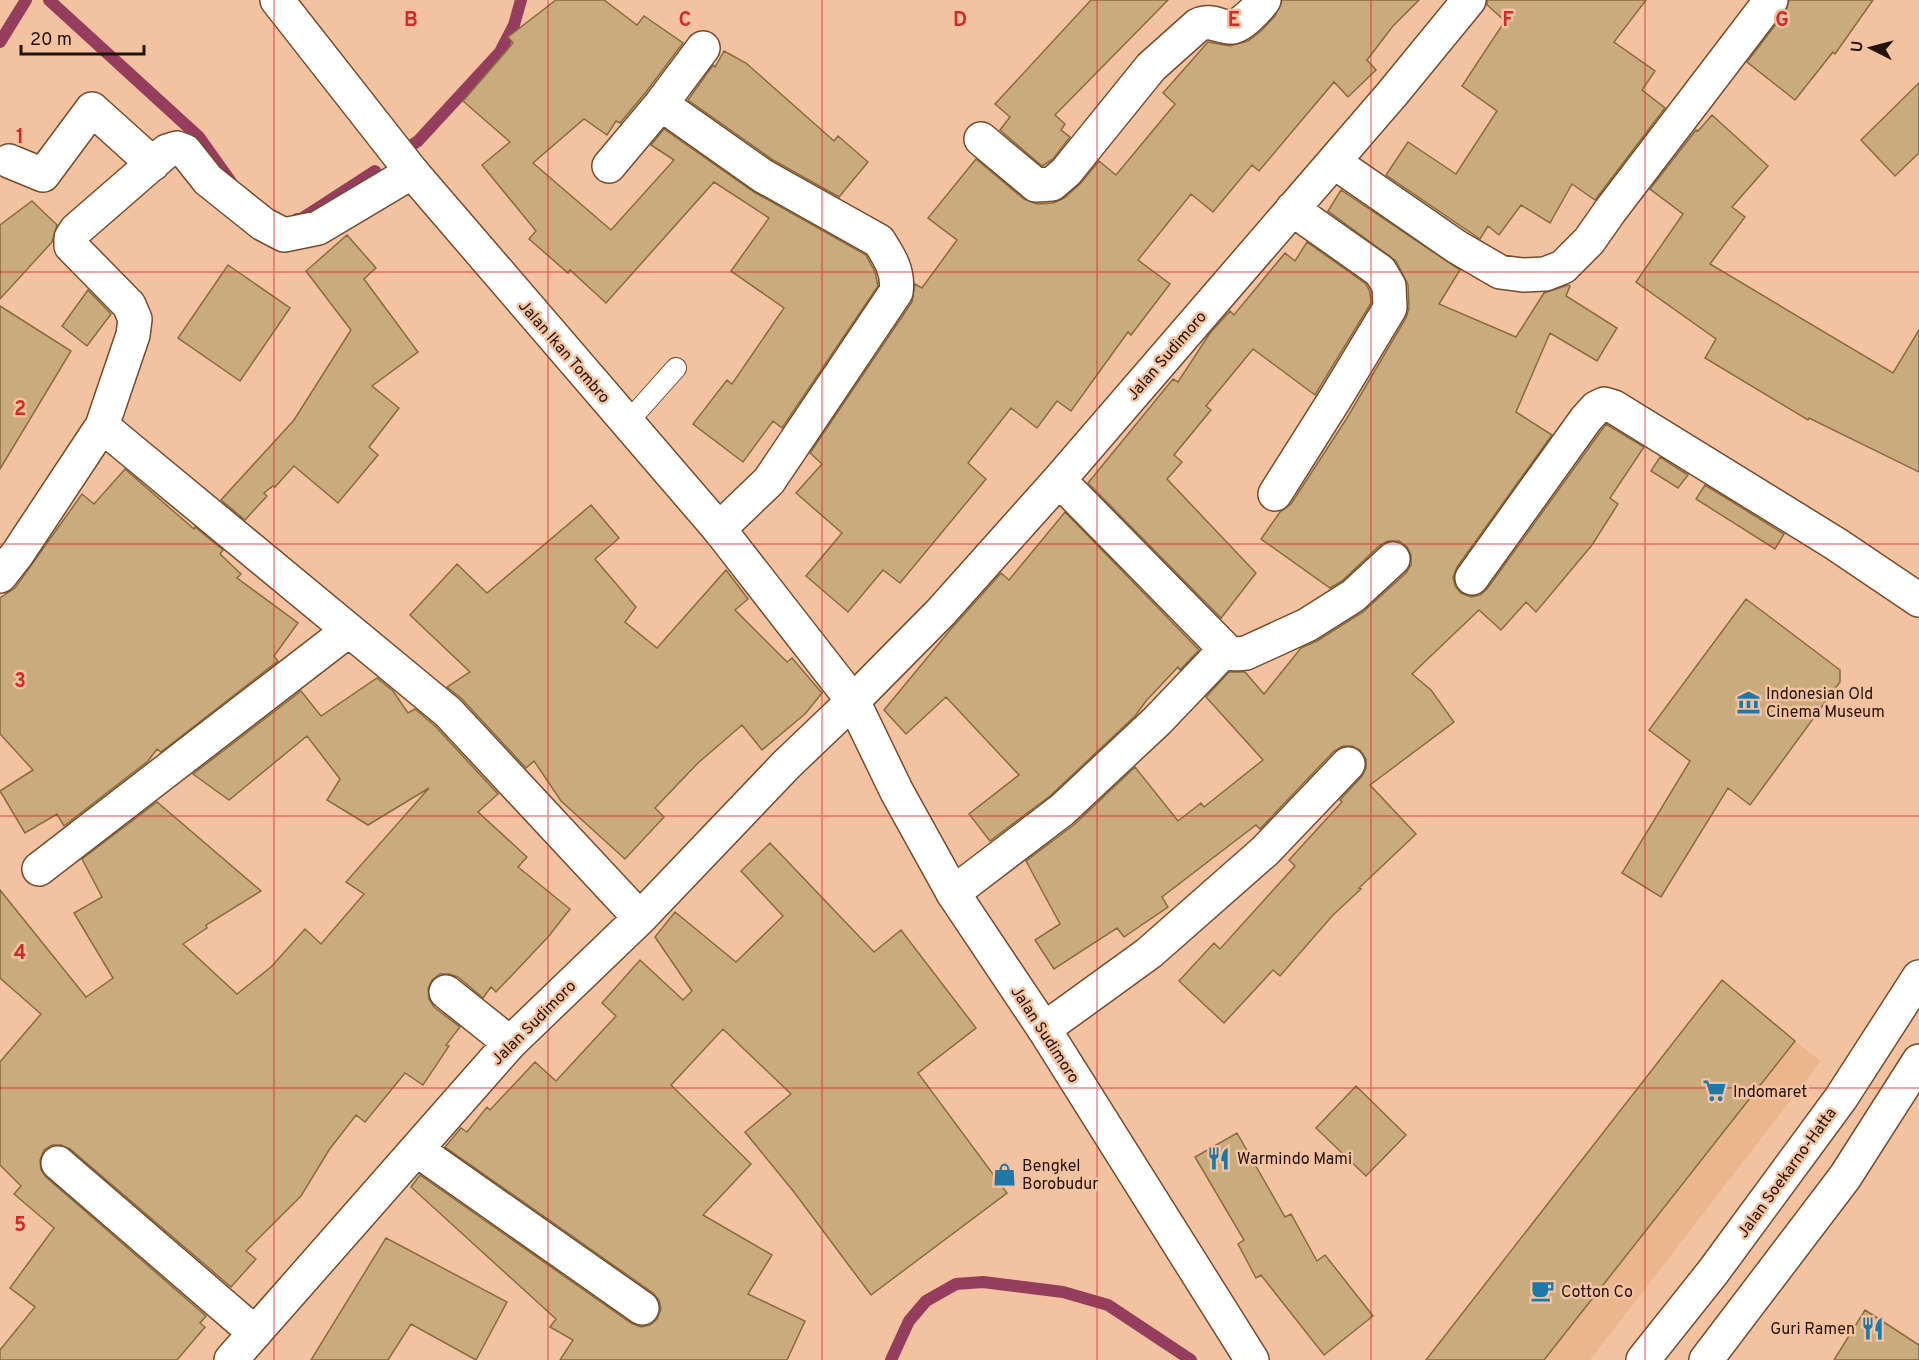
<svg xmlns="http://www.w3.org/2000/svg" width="1919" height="1360" font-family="Overpass,sans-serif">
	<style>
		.built { fill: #ebb58e }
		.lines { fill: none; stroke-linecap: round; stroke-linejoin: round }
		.stream { stroke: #953d5c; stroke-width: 12 }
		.building { fill: #caab7d; stroke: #886b3f; stroke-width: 1.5 }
		.service-casing { stroke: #744b2c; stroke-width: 22 }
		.minor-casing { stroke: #744b2c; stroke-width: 36 }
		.tertiary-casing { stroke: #744b2c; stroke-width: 36 }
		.primary-casing { stroke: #744b2c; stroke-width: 36 }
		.service { stroke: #fff; stroke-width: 20 }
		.minor { stroke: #fff; stroke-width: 33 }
		.tertiary { stroke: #fff; stroke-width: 33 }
		.primary { stroke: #fff; stroke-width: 33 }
		.grid { fill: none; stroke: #d62828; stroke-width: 1.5; stroke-opacity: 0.55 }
		.labels { text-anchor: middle; stroke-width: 5; stroke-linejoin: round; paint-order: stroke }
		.street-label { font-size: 16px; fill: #231206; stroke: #f3c3a1 }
		.poi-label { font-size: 16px; fill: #231206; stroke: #f3c3a1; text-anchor: start }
		.grid-label { font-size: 20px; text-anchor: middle; font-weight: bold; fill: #d62828; stroke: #f3c3a1; stroke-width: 5; stroke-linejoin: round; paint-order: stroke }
	</style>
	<rect width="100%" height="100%" fill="#f3c3a1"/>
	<path class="built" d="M1722,980L1795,1041L1821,1061L1590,1360H1426Z"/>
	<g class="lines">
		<path class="stream" d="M49,0L199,137L231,182
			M0,42L26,0
			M406,149L418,141L500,52L514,25L521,0
			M297,219H301L375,171
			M891,1360L909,1321L926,1301L956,1284L983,1282L1063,1292L1108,1305L1191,1360"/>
	</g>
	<path class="building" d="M556,0H604L637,25L644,16L683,43L646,92L620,123L616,121L607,135L584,119L533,163L611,230L674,160L651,145L664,129L754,192L866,255L875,272L878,286L782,428L773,421L743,462L693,424L727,380L732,384L784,308L731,271L769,218L714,182L606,303L570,270L568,273L529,239L536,231L482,165L510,142L463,101L513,43L508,37Z
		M1091,0H1168L1055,115L1065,124L1061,130L1070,137L1053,159L1042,166L1000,130L1010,117L995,104Z
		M1282,0H1419L1393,26L1367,60L1376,70L1348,97L1334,82L1259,171L1252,165L1213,212L1191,194L1138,260L1170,284L1131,335L1128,332L1071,411L1057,401L1037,428L1011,408L968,463L986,479L900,583L883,570L848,612L806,576L842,533L796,493L822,464L810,453L912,302L915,284L922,288L957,240L928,218L976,159L1024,199L1037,204L1053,203L1064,198L1080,184L1099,161L1116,175L1175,104L1163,93L1208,42L1230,46L1248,41L1261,31L1275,16Z
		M1487,0H1646L1614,42L1655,71L1642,90L1665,108L1595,200L1572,184L1550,223L1521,205L1499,235L1488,226L1480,239L1386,175L1408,142L1456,174L1497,111L1462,86L1505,21L1487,5Z
		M1789,0H1873L1835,54L1833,52L1795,100L1747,62L1786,11Z
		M724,51L746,63L834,141L838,136L868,162L839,197L773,160L688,100L713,65L715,67Z
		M1919,83V153L1895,176L1861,140Z
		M1712,115L1768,166L1732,207L1745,217L1710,264L1893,373L1919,330V472L1809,418L1808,420L1705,358L1716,339L1636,282L1683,214L1650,189L1696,130L1698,131Z
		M1341,190L1460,270L1439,304L1516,337L1544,293L1568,285L1570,286L1566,296L1617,328L1597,361L1550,333L1516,412L1552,435L1457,567L1453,577L1455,586L1461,593L1471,597L1480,595L1487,589L1606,424L1644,447L1610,498L1618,504L1592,545L1536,612L1526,602L1501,630L1479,610L1412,674L1431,690L1454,722L1370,785L1416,834L1359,888L1361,889L1333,915L1280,976L1273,970L1224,1023L1179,981L1214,943L1220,949L1295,866L1289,860L1342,802L1340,800L1362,776L1366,768V759L1360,750L1352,746H1343L1334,751L1260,829L1256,825L1162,897L1168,907L1124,937L1117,928L1054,969L1035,940L1060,924L1026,861L1075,824L1135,767L1178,821L1201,803L1204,807L1263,760L1206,697L1229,672H1245L1264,694L1301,648L1317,641L1363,612L1406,573L1411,565V555L1407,547L1399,541H1388L1380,545L1342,581L1330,588L1261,539L1280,512L1291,504L1347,418L1406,318L1409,308L1408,285L1396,261L1328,211Z
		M32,201L57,225L52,242L0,299V225Z
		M347,235L376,268L364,279L418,352L372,386L399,408L369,447L378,455L338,503L294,466L275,487L273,486L264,493L267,496L245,520L221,500L294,420L351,330L306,271Z
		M1307,242L1366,284L1370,292L1371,303L1315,395L1253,349L1206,406L1211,410L1174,455L1182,462L1167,479L1256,573L1221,618L1088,483L1173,379L1178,382L1210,333L1230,311L1234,315L1285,253L1295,261Z
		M228,265L290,308L240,381L178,338Z
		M88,290L111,314L87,346L62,326Z
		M0,306L71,351L0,469Z
		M1660,457L1688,475L1678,488L1651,471Z
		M125,469L194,529L195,527L223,550L220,554L241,574L237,578L298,623L274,656L278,661L161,752L157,749L148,761L64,826L57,814L25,833L0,791L33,770L0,734V598L15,588L82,494L94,504Z
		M1705,485L1784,534L1775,549L1696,499Z
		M591,505L619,538L595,559L636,607L625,622L657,648L726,570L748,599L735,610L787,662L792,658L822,693L805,714L762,750L742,725L698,763L655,808L664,817L625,859L561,801L534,761L526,768L462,699L447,687L470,672L410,615L457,564L487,593Z
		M1065,512L1199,650L1180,670L1178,667L1146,701L1135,716L1050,796L990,841L969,814L1019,775L946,697L906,734L884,710L951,629L1001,573L1009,580Z
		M1746,599L1840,670V682L1750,805L1728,788L1661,897L1622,873L1690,761L1649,730Z
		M377,678L393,691L408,713L415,709L435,726L498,794L478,812L527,857L518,867L570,909L548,937L496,992L491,987L483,998L458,977L449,974H440L432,980L428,989L429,999L434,1007L460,1027L446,1045L449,1046L423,1085L405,1073L365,1122L356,1115L329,1150L301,1196L246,1251L256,1259L231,1287L70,1149L61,1145H52L44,1150L40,1160L41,1170L46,1177L206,1316L200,1323L205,1327L177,1360H0V1350L35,1307L10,1288L54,1228L14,1194L21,1186L0,1165V1062L41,1014L0,978V890L86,997L113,978L74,913L102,897L82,859L157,802L261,891L206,925L207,928L183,944L237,994L271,967L305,929L321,944L364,894L346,882L429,788L368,825L327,800L340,779L307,736L229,800L193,774L301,691L321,716Z
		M770,843L874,952L901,930L976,1028L918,1073L1007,1193L871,1295L794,1192L745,1132L791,1094L723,1029L671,1085L751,1164L703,1215L772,1255L748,1294L805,1321L787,1360H560L573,1340L550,1327L556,1319L411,1187L420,1175L631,1323L641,1327L650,1325L657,1319L661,1309L659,1300L653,1293L445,1147L461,1128L467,1132L487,1107L490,1110L535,1062L556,1081L616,1016L602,1003L640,960L683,1000L692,991L655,937L675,912L736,962L783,916L741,871Z
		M1722,980L1795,1041L1544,1360H1426Z
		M1356,1086L1406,1135L1366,1176L1316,1128Z
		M1237,1133L1285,1217L1291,1214L1317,1261L1325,1255L1373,1316L1324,1355L1261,1275L1256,1278L1238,1244L1244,1240L1195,1157Z
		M386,1238L507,1302L476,1360L411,1324L388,1360H311Z
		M1865,1310L1919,1345V1360H1834Z"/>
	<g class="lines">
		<defs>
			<path id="service" d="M627,423L676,368"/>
			<path id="minor" d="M661,104L763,176L879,241C890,258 899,272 896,292L769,481L719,529
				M981,139L1036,185L1052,184L1066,172L1151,67L1198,25C1211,19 1219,27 1231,27C1241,27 1258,8 1264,0
				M9,161L43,175L92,109L153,164
				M1334,162L1457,247L1500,272L1523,275L1545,274L1563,267L1589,241L1610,211L1771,0
				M609,166L661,104L703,48
				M102,426L448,712L640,918
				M1059,480L1228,652
				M1275,494L1335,399L1390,308L1389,286L1380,271L1292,209
				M0,576L18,553L102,426L133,335L135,319L129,305L71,246V238L76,230L167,151L177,148L185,151L208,180L263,224L284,235L318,228L412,172
				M1472,578L1586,419L1596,408L1604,404L1614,407L1836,544L1919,600
				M39,869L349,630
				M953,893L1062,810L1157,721L1220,655C1229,652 1236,655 1246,653L1307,625L1353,596L1393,559
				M446,992L510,1043
				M1044,1029L1149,953L1265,851L1348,764
				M417,1150L642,1308
				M58,1163L255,1333
				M231,1360L510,1043L640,918L786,765L853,701L941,612L1059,480L1392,94L1469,0"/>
			<path id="tertiary" d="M277,0L412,172L719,529L853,701L897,792L953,893L1044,1029L1252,1360"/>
			<path id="primary" d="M1643,1360L1713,1272L1841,1098L1919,977
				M1706,1360L1845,1177L1919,1061"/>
		</defs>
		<use href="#service" class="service-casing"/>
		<use href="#minor" class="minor-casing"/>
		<use href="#tertiary" class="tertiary-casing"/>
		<use href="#primary" class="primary-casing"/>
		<use href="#service" class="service"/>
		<use href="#minor" class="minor"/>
		<use href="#tertiary" class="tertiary"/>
		<use href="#primary" class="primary"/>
	</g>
	<path class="grid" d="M274,0V1360M548,0V1360M822,0V1360M1097,0V1360M1371,0V1360M1645,0V1360M0,272H1919M0,544H1919M0,816H1919M0,1088H1919"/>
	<defs>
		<symbol id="museum-bare" viewBox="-9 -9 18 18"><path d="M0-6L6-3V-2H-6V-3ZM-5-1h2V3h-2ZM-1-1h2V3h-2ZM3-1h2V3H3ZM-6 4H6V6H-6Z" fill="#1f78a7" stroke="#f3c3a1" stroke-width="2.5" paint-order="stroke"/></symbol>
		<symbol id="supermarket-bare" viewBox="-9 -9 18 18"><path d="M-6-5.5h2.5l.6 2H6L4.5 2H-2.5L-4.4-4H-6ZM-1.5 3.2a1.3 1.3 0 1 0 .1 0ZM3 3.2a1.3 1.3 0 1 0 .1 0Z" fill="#1f78a7" stroke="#f3c3a1" stroke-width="2.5" paint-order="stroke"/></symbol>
		<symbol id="restaurant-bare" viewBox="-9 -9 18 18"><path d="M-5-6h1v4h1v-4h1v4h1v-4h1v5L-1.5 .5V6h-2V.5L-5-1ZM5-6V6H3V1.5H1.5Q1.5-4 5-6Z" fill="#1f78a7" stroke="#f3c3a1" stroke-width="2.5" paint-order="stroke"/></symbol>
		<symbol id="shop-bare" viewBox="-9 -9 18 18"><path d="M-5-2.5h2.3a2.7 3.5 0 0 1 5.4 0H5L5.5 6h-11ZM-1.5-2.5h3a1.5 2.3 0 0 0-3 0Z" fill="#1f78a7" stroke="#f3c3a1" stroke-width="2.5" paint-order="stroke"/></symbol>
		<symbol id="cafe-bare" viewBox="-9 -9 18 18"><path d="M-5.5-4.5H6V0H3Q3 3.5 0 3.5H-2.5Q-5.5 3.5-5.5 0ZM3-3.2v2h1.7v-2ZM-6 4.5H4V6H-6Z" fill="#1f78a7" stroke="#f3c3a1" stroke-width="2.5" paint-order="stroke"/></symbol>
	</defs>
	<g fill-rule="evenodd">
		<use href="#museum-bare" x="1732" y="686" width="33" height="33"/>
		<use href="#supermarket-bare" x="1698" y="1074" width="33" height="33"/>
		<use href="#restaurant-bare" x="1202" y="1142" width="33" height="33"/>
		<use href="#shop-bare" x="988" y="1158" width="33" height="33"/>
		<use href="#cafe-bare" x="1526" y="1274" width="33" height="33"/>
		<use href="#restaurant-bare" x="1856" y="1312" width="33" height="33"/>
	</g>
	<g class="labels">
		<g class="street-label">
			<text transform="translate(565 351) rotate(49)" y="6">Jalan Ikan Tombro</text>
			<text transform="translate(1166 355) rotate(-49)" y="6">Jalan Sudimoro</text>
			<text transform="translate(533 1022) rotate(-45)" y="6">Jalan Sudimoro</text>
			<text transform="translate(1046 1034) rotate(57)" y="6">Jalan Sudimoro</text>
			<text transform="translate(1786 1172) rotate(-54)" y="6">Jalan Soekarno-Hatta</text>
		</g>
		<g class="poi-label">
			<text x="1766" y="699">Indonesian Old<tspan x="1766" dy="18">Cinema Museum</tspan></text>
			<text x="1733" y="1097">Indomaret</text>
			<text x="1237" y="1164">Warmindo Mami</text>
			<text x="1022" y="1171">Bengkel<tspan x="1022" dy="18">Borobudur</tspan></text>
			<text x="1561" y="1297">Cotton Co</text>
			<text x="1855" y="1334" text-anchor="end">Guri Ramen</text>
		</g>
	</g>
	<g class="grid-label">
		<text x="411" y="26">B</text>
		<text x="685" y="26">C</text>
		<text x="960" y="26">D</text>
		<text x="1234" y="26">E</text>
		<text x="1508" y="26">F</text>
		<text x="1782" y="26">G</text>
		<text x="20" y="143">1</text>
		<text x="20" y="415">2</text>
		<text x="20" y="687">3</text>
		<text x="20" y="959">4</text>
		<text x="20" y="1231">5</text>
	</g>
	<g transform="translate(1871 48) rotate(276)" stroke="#f3c3a1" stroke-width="4.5" paint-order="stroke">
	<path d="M0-4.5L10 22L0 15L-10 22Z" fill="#231206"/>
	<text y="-9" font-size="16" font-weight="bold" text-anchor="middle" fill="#231206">U</text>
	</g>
	<path d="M21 45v9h123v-9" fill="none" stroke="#231206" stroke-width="3"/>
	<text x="30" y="45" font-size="18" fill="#231206" stroke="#f3c3a1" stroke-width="4.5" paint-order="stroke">20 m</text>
</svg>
